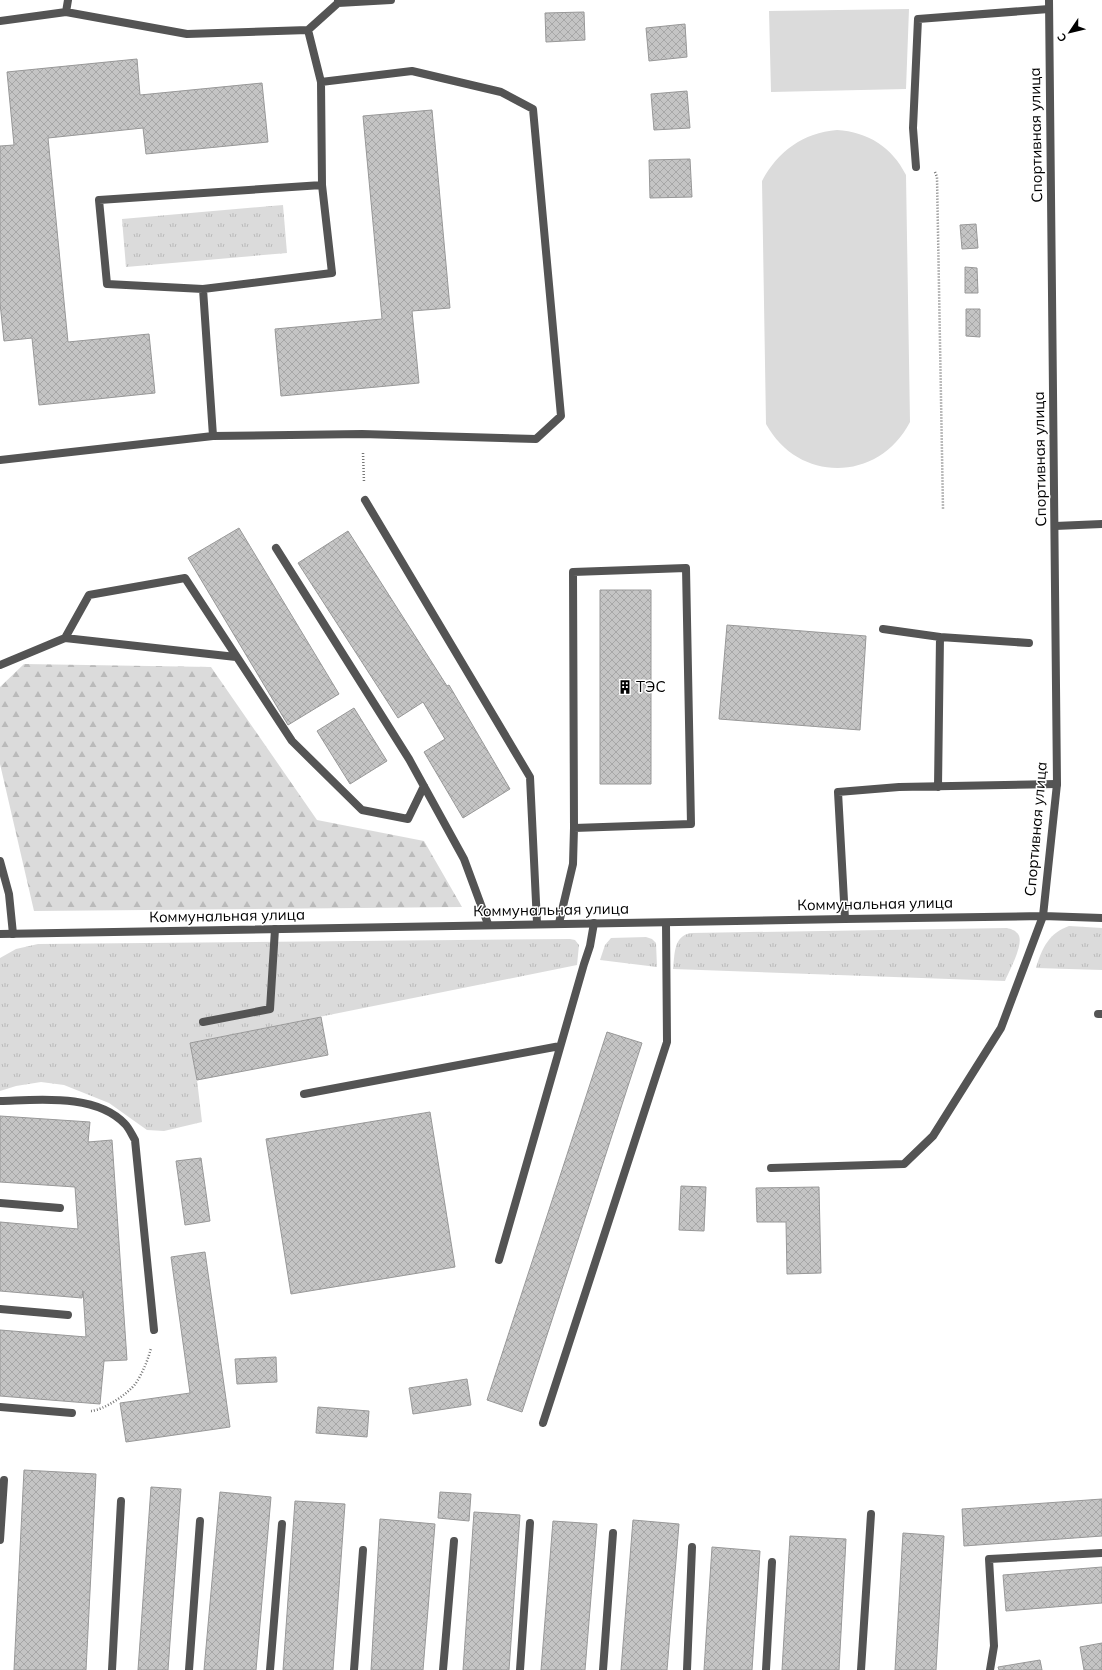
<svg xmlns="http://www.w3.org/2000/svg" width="1102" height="1670" font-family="Mulish,sans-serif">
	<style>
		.grass { fill: url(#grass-tufts) }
		.forest { fill: url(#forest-firs) }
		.pitch { fill: #dbdbdb }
		.building { fill: url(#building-cross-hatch); stroke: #989898 }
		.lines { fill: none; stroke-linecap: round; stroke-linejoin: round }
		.path { stroke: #767676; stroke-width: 2.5; stroke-dasharray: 1 2; stroke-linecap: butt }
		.lane { stroke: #545454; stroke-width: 8 }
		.street { stroke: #545454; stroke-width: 8 }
		.labels { text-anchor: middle; stroke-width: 3; stroke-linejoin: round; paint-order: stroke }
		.street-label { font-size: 15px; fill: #000; stroke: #fff }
		.poi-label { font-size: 15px; fill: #000; stroke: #fff; text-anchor: start }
	</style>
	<defs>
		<pattern id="grass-tufts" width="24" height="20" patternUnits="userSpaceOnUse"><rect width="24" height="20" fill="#dbdbdb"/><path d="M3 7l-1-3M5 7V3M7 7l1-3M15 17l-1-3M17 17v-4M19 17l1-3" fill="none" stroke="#bababa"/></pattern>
		<pattern id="forest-firs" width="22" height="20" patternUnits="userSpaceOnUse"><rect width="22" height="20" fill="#dbdbdb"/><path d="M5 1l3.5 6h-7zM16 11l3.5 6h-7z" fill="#bababa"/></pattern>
		<pattern id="building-cross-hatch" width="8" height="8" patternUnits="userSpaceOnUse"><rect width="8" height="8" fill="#c4c4c4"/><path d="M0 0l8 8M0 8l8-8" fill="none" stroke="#a7a7a7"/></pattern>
	</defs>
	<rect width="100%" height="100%" fill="#fff"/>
	<path class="grass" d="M283,205L287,253L126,267L122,219Z
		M1069,926L1102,928V970L1036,968C1042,948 1049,933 1069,926Z
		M1007,928C1011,929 1015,930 1018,934C1025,943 1009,971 1005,981L673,969C675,955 673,936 691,933Z
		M646,937L652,939L656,943L657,967L600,960L605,945L611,938Z
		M570,939L575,940L579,945L577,965L190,1043L197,1080L202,1122L164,1131L147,1130L109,1103L64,1085L41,1082L16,1086L0,1091V958L16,949L38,944Z"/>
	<path class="forest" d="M24,664L211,667L317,820L424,841L462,907L34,911L0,764V687Z"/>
	<path class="pitch" d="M909,9L906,89L771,92L769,11Z
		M837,130C868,132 892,147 906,175L910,422C879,482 799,484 766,424L762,181C778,151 803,133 837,130Z"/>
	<path class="building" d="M584,12L585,40L546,42L545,13Z
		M685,24L687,57L649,61L646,28Z
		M137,59L140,95L262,83L268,142L146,154L143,128L48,138L68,342L149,334L155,393L39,405L32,338L4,341L0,303V146L14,145L7,72Z
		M687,91L690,128L654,130L651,94Z
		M432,110L450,308L412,311L419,383L281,396L275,329L382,319L363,116Z
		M690,159L692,197L650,198L649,160Z
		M976,224L978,248L962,249L960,225Z
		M965,267L977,268L978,293H965Z
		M966,309H980V337L966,336Z
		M239,528L339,694L288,725L188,558Z
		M348,531L447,686L449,685L510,789L463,818L424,752L445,739L423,702L398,718L298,563Z
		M600,590H651V784H600Z
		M727,625L866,636L860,730L719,719Z
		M354,708L387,761L350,784L317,731Z
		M321,1017L328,1055L197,1080L190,1043Z
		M607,1032L642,1043L522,1412L487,1400Z
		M430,1112L455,1267L291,1294L266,1139Z
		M0,1116L90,1122L88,1142L112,1140L127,1360L104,1361L100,1404L0,1396V1330L86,1337L83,1291L82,1298L0,1291V1222L78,1229L75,1187L0,1182Z
		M201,1158L210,1221L185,1225L176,1161Z
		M681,1186L706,1187L704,1231L679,1230Z
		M819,1187L821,1273L787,1274L786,1222H757L756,1188Z
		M205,1252L230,1427L126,1442L120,1403L190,1393L171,1257Z
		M276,1357L277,1382L237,1384L235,1359Z
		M467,1379L471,1405L413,1414L409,1388Z
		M318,1407L369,1411L367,1437L316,1433Z
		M24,1470L96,1474L86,1670H14Z
		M151,1487L181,1489L168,1670H138Z
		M220,1492L271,1497L256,1670H204Z
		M440,1492L471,1494L469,1521L438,1518Z
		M1102,1499V1536L964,1546L962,1509Z
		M295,1501L345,1504L333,1670H283Z
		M474,1512L520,1515L509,1670H463Z
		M380,1519L435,1524L423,1670H371Z
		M633,1520L679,1524L667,1670H621Z
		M553,1521L597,1524L585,1670H541Z
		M903,1533L944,1536L936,1670H895Z
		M790,1536L846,1539L839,1670H782Z
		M712,1547L760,1551L752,1670H704Z
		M1102,1567V1603L1006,1611L1003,1575Z
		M1102,1643V1670H1084L1080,1647Z
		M1040,1660L1042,1670H999L998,1667Z"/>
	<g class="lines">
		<path class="path" d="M935,172L937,177L943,509
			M363,453L364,482
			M91,1411C104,1410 128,1394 136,1383C143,1372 148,1360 151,1348"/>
		<path class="lane" d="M338,3L391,0
			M66,12L68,0
			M0,21L66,12L187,34L308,30
			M916,167L913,128L918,19L1049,9
			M203,289L107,284L99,200L322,185
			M213,436L203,289L332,273L322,185L321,82L308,30L338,3V0
			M0,460L213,436L362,434L536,439L561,416L533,109L501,92L412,71L321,82
			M365,500L530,777L537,923
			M1055,526L1102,524
			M276,548L409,759L464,859L488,924
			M686,568L691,824L574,828L573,572Z
			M883,629L940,637L938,787
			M940,637L1029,643
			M236,657L65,638L89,595L185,578L292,741L362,810L408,819L424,786
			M0,665L65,638
			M0,861L9,894L13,934
			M845,919L838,792L899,787L1057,784
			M559,923L573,864L574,828
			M1098,1014H1102
			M203,1022L270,1009L275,929
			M304,1094L560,1046
			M0,1101C38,1100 96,1093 125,1124C129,1128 132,1135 135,1140L154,1330
			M771,1168L904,1164L933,1136L1001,1028L1043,916
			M0,1203L60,1208
			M499,1260L584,964L590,946L594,923
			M0,1309L68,1315
			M0,1407L72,1413
			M543,1423L667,1042L666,923
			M0,1540L4,1480
			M112,1670L121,1501
			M189,1670L200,1521
			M270,1670L282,1524
			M354,1670L363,1550
			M443,1670L454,1541
			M520,1670L530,1523
			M603,1670L613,1533
			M687,1670L692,1547
			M766,1670L772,1562
			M861,1670L871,1514
			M990,1670L994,1646L989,1559L1102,1553"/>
		<path class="street" d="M1043,916L1057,784L1049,0
			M0,934L845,919L1043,916L1102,918"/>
	</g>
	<defs>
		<symbol id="building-bare" viewBox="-9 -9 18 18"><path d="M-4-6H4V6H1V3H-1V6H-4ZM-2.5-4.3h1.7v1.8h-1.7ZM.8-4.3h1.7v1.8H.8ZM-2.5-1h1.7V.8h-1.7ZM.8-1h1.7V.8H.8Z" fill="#000" stroke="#fff" stroke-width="2.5" paint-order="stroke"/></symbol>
	</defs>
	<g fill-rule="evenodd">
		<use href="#building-bare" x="615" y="677" width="20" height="20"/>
	</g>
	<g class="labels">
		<g class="street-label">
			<text transform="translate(1036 135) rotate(-91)" y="5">Спортивная улица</text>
			<text transform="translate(1040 459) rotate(-91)" y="5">Спортивная улица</text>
			<text transform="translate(1036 829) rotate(-85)" y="5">Спортивная улица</text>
			<text transform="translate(875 904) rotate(-1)" y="5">Коммунальная улица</text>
			<text transform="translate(551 910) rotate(-1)" y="5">Коммунальная улица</text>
			<text transform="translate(227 916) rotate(-1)" y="5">Коммунальная улица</text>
		</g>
		<g class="poi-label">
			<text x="636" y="692">ТЭС</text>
		</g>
	</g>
	<g transform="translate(1070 32) rotate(235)" stroke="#ffffff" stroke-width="3" paint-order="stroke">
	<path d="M0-3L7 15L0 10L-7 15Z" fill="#000000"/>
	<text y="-6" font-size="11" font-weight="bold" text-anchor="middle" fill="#000000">С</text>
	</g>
</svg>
